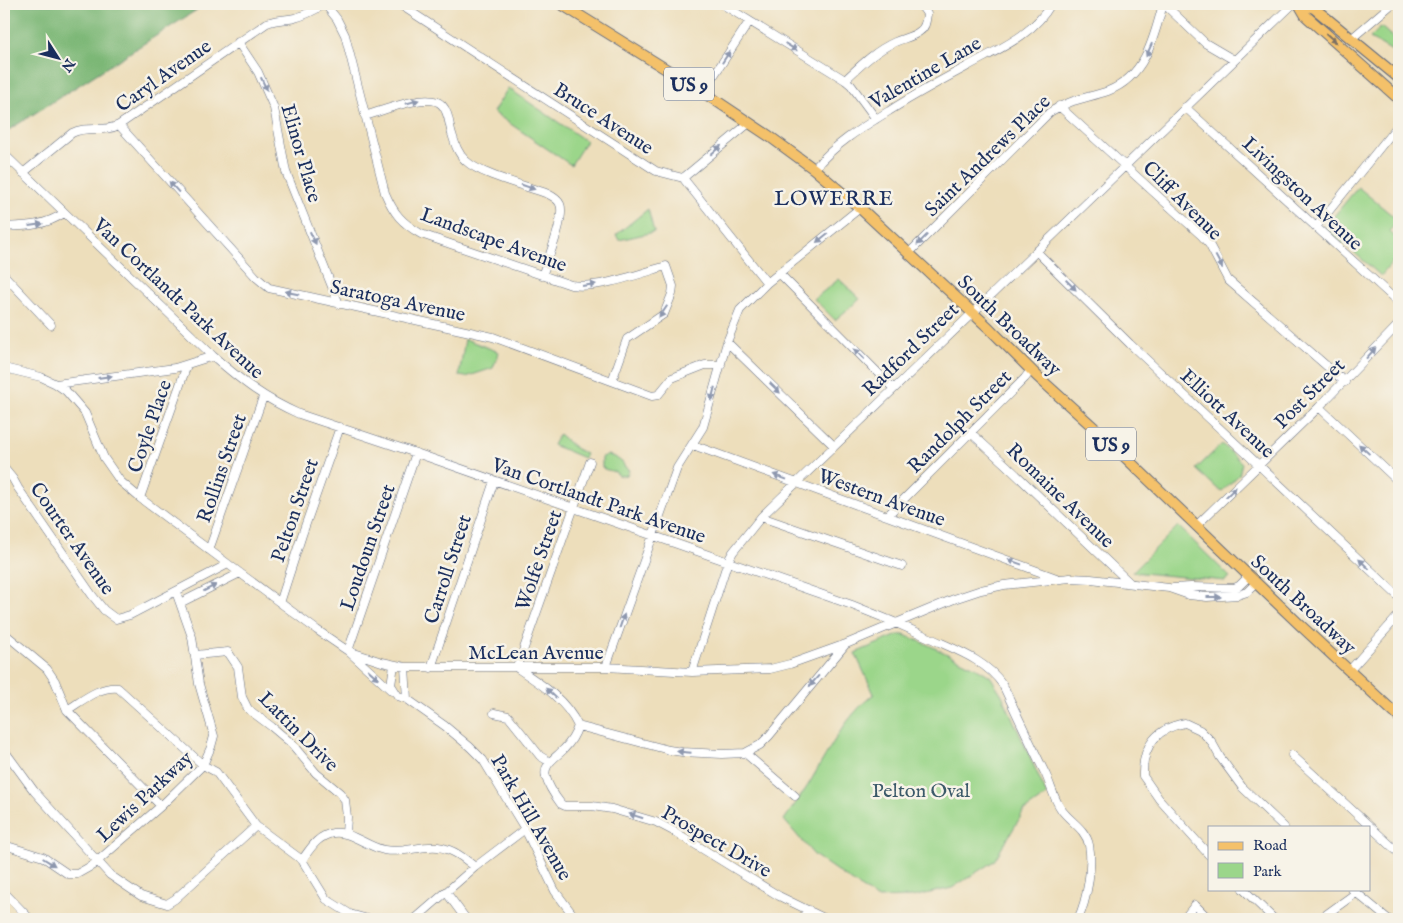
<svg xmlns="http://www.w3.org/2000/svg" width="1403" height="923" font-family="'IM FELL English',serif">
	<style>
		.green { fill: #9bd68a; stroke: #5b8274 }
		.forest { fill: #7cb776; stroke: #4c736a }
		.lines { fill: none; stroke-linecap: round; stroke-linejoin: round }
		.minor-casing { stroke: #646c7f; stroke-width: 9 }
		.major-casing { stroke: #646c7f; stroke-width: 12 }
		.minor { stroke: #fff; stroke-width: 8 }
		.major { stroke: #f4c16a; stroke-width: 10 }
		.oneway { fill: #7d7163 }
		.oneway2 { fill: #8d97ae }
		.labels { text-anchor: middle; stroke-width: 5; stroke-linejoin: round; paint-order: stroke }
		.shield { fill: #f7f3e8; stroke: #5d6a87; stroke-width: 1 }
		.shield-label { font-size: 19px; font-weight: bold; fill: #1b2f5e }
		.street-label { font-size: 20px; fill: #1b2f5e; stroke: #f7f3e8 }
		.park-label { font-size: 20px; fill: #3b5969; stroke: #f7f3e8 }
		.neighbourhood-label { font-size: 21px; letter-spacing: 1px; fill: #1b2f5e; stroke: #f7f3e8 }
	</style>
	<rect width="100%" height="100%" fill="#f7f3e8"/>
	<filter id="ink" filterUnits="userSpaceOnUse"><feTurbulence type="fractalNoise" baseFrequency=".02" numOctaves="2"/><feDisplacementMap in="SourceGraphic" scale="10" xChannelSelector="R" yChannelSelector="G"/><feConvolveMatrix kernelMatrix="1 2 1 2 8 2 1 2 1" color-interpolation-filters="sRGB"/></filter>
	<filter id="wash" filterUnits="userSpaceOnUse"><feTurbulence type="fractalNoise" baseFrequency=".0096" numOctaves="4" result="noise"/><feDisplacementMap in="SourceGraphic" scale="20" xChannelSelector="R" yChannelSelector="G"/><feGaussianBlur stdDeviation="1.12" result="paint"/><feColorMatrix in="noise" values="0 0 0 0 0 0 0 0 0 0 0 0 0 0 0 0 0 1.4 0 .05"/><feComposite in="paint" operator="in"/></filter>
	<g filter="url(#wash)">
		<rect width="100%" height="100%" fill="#eddebb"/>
		<path class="green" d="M1381,27L1399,43V55L1370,38Z
			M508,88L586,141L571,165L493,112Z
			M1358,187L1399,221L1389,231L1399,241V254L1381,276L1325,227Z
			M648,209L654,232L619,240L616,235Z
			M839,279L860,299L835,320L814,299Z
			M465,339L499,352L493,368L466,377L459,376Z
			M559,434L576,449L586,454L584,458L553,445Z
			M1222,444L1242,463L1239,475L1221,492L1196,469Z
			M608,455L615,457L623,463L624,466L629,470L627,475L620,476L615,472L604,469L602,467V457Z
			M1178,526L1230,577L1225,581L1132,572Z
			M898,635H904L924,643L977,668L990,676L1002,695L1047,795L1024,811L994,861L952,888L912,897L876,898L814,855L784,820C794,805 806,790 814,775C832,745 846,716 874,694L855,653Z"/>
		<path class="forest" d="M4,4H206L4,133Z"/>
	</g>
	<g filter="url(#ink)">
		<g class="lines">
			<defs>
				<path id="minor" d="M325,4L337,19L345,35L385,193C394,214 402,223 421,234L571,285C598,289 639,274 666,266L673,286L672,294L664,314L627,339L612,381
					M399,4L656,171L683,178L767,283
					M722,4L845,80L851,85L876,119
					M1164,4L1205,43L1234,60
					M1351,39L1392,4
					M238,42L258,72L274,108L286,172L339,304
					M845,80C861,65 875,51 895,42C904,38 913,37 920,31C926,27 926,20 927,14L920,4
					M703,92L749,22
					M1059,106L1202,236L1209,244L1228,280L1345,382
					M1185,107L1399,303
					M365,116C382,111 430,91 442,105C449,112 449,125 452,134C455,144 458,154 466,161C481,175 527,186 548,194C552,196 558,199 560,204C566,217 547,261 542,276
					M119,125L256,277L269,288L493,337L652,396L658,395L672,378L705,365H721
					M4,154L213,356C243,382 263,398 299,414L416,453L852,605C878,615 904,626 930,638C956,650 986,660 1003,685C1017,715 1031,745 1046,775C1051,786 1054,799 1061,809C1069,821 1086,829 1089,845C1093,866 1087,900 1078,919
					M814,169C835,144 861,128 889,111C914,95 940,81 966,67C996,50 1033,36 1051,4
					M23,173L72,133C87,125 104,133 119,125L267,23C276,19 286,20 295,18C306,15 315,10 325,4
					M683,178L749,123
					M4,227C26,226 45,226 64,213
					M1316,227L1399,124
					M1036,251L1130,344L1399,597
					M909,253L1050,112C1068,100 1088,98 1108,91C1145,77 1154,38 1163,4
					M779,273L893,388
					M4,275L51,325
					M727,342L834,446
					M4,368L41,377L56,384L66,391L85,413L104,458L120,481L140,498L240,573L317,630L348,651L382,662L405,667H606L692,672L770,669L790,664L846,644L954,599L981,590L1004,585L1070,578L1091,579L1169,588L1189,595L1207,597L1238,595L1247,592L1256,583
					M56,384L175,368L213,356
					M1319,407L1399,482
					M970,432L1006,465L1130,583
					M693,445L1059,579
					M590,462L517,668C541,684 565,699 578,726L669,750L682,752L722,754L745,753L760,745L769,736L845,645
					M4,468L13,479L18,488L92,595L104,610L116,619L130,615L228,564
					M140,498L187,365
					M887,516L1025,378L1031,370
					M761,517L902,566
					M1196,526L1319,407L1399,324
					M209,550L263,397
					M1173,588L1191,587L1234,588L1239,586L1249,576
					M180,603L240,573
					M280,603L302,535L340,427
					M4,633L47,669L55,681L67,710L161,806
					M195,655L228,652L238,667L242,697L248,709L272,727L291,743L316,773L340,793L345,800L347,817L346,834
					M394,665L391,685L398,696L407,699L445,726L470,747L483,760L525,829L555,891L576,919
					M405,667L407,699
					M606,667L677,468L703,427L727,342L740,310L767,283L860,208
					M431,668L494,481
					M1350,670L1399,615
					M692,672L728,561L733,552L761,517L1293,4
					M392,691L348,651L416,453
					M67,710C82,701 99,686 118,688L203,765L216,772L256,826L302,860L326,899L350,914L368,919
					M494,713L508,716L540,756L550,762
					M578,726C575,735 571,742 564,749C557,757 542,764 546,777C548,786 555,796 561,804L565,806H592L612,809L656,822L675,832L779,896L826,919
					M4,750L34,791L110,875L141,896L167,904L175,899L256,826
					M745,753L795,796
					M1292,755L1399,853
					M4,845L43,857L68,874H77L93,865L161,806L203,765L211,747L214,736L199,684L192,637L176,592
					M1209,855L1159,799L1143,776C1142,746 1157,728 1185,723L1200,730L1211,741L1220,757L1242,787L1284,827
					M302,860C311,848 317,836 333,833C350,830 367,847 384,850C402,854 420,845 438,847C453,849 464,858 475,867
					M1243,889L1274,919
					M1352,889L1388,919
					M4,892L30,919
					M446,892L466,919
					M415,919L475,867L525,829
					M801,919L809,910
					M1184,919L1195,905L1209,919
					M1320,919L1356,893"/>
				<path id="major" d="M561,4L703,92L769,136L814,169L860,208L989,328L1037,376L1102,435L1299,624L1399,717
					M1299,4L1306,16L1399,99
					M1304,4L1314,8L1399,78"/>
			</defs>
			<use href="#minor" class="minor-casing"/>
			<use href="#major" class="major-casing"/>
			<use href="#minor" class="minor"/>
			<use href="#major" class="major"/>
		</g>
		<defs><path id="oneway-solid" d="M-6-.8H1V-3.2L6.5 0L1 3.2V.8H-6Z" transform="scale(1.25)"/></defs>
		<use class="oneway" href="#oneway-solid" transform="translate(1331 38) rotate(42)"/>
		<g class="oneway2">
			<use href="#oneway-solid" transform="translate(791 47) rotate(32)"/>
			<use href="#oneway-solid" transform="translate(1149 50) rotate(114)"/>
			<use href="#oneway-solid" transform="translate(726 57) rotate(-57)"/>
			<use href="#oneway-solid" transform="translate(264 84) rotate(65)"/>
			<use href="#oneway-solid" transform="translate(412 102) rotate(-16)"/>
			<use href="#oneway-solid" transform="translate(716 150) rotate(-40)"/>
			<use href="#oneway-solid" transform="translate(174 187) rotate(-132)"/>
			<use href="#oneway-solid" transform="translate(528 187) rotate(19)"/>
			<use href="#oneway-solid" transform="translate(36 225) rotate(-8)"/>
			<use href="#oneway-solid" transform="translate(313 238) rotate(65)"/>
			<use href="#oneway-solid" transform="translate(822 238) rotate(141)"/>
			<use href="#oneway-solid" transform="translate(922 240) rotate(134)"/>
			<use href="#oneway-solid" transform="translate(1219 262) rotate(62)"/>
			<use href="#oneway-solid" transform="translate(589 285) rotate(-7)"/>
			<use href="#oneway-solid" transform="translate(1071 285) rotate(45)"/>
			<use href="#oneway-solid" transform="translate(292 293) rotate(-168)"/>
			<use href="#oneway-solid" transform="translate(663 312) rotate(124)"/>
			<use href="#oneway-solid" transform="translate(1371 353) rotate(-48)"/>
			<use href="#oneway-solid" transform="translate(859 354) rotate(-135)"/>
			<use href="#oneway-solid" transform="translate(105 377) rotate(-8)"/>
			<use href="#oneway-solid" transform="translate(775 388) rotate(44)"/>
			<use href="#oneway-solid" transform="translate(713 394) rotate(104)"/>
			<use href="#oneway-solid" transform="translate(1364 449) rotate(-137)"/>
			<use href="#oneway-solid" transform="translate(780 477) rotate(-160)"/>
			<use href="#oneway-solid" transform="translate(1231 492) rotate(-45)"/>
			<use href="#oneway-solid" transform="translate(1015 562) rotate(-160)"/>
			<use href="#oneway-solid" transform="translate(1364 564) rotate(-137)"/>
			<use href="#oneway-solid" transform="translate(210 588) rotate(-27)"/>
			<use href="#oneway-solid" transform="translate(1214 597)"/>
			<use href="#oneway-solid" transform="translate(622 621) rotate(-71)"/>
			<use href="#oneway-solid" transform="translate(373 674) rotate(42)"/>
			<use href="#oneway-solid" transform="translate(814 681) rotate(131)"/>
			<use href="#oneway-solid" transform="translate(551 693) rotate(-137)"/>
			<use href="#oneway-solid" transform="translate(684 752) rotate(-175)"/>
			<use href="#oneway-solid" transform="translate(636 816) rotate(-163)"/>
			<use href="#oneway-solid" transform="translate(49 862) rotate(32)"/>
		</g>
	</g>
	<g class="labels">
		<g class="shield">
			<rect x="664" y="67.5" width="50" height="33" rx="4"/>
			<rect x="1086" y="427.5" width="50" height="33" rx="4"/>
		</g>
		<g class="shield-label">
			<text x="689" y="91">US 9</text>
			<text x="1111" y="451">US 9</text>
		</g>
		<g class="street-label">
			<text transform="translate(925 72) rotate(-30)" y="7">Valentine Lane</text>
			<text transform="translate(163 75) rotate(-35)" y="7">Caryl Avenue</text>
			<text transform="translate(604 118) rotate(33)" y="7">Bruce Avenue</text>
			<text transform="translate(302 153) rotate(74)" y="7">Elinor Place</text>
			<text transform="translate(987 155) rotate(-44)" y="7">Saint Andrews Place</text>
			<text transform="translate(1303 193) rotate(43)" y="7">Livingston Avenue</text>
			<text transform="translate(1183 200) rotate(45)" y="7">Cliff Avenue</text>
			<text transform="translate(494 239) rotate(20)" y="7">Landscape Avenue</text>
			<text transform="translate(179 298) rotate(43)" y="7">Van Cortlandt Park Avenue</text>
			<text transform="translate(398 300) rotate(12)" y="7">Saratoga Avenue</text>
			<text transform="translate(1010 325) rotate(44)" y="7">South Broadway</text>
			<text transform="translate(910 349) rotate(-44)" y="7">Radford Street</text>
			<text transform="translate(1309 393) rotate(-45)" y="7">Post Street</text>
			<text transform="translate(1228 413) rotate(43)" y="7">Elliott Avenue</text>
			<text transform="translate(959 421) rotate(-45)" y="7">Randolph Street</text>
			<text transform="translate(149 426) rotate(-71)" y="7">Coyle Place</text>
			<text transform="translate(221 468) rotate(-71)" y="7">Rollins Street</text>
			<text transform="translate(1061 495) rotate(44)" y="7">Romaine Avenue</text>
			<text transform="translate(882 497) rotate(20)" y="7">Western Avenue</text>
			<text transform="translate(599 500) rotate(19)" y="7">Van Cortlandt Park Avenue</text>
			<text transform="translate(294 510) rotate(-71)" y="7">Pelton Street</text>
			<text transform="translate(73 538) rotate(55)" y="7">Courter Avenue</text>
			<text transform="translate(367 547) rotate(-71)" y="7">Loudoun Street</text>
			<text transform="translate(538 560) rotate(-71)" y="7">Wolfe Street</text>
			<text transform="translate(447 569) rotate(-72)" y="7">Carroll Street</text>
			<text transform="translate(1304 604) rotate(43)" y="7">South Broadway</text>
			<text x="536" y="659">McLean Avenue</text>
			<text transform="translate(299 731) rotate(45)" y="7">Lattin Drive</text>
			<text transform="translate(144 796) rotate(-43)" y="7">Lewis Parkway</text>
			<text transform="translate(532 817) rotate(60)" y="7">Park Hill Avenue</text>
			<text transform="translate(717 841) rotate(30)" y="7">Prospect Drive</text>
		</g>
		<g class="park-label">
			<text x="921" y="797">Pelton Oval</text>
		</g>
		<g class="neighbourhood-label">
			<text x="834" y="205">LOWERRE</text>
		</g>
	</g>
	<rect width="1403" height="923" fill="none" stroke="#f7f3e8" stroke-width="20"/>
	<rect x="1208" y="826" width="162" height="65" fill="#f7f3e8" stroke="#9fa5b1"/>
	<rect x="1218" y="842" width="25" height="8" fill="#f4c16a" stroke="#9fa5b1"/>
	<text x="1253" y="850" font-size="15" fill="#1b2f5e">Road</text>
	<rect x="1218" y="863" width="25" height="15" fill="#9bd68a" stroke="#9fa5b1"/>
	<text x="1253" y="876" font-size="15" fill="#1b2f5e">Park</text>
	<g transform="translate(58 58) rotate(126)" stroke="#f7f3e8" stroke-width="4" paint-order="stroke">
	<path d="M0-4L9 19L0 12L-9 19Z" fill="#1b2f5e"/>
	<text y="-8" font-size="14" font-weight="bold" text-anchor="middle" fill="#1b2f5e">N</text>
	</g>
</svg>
